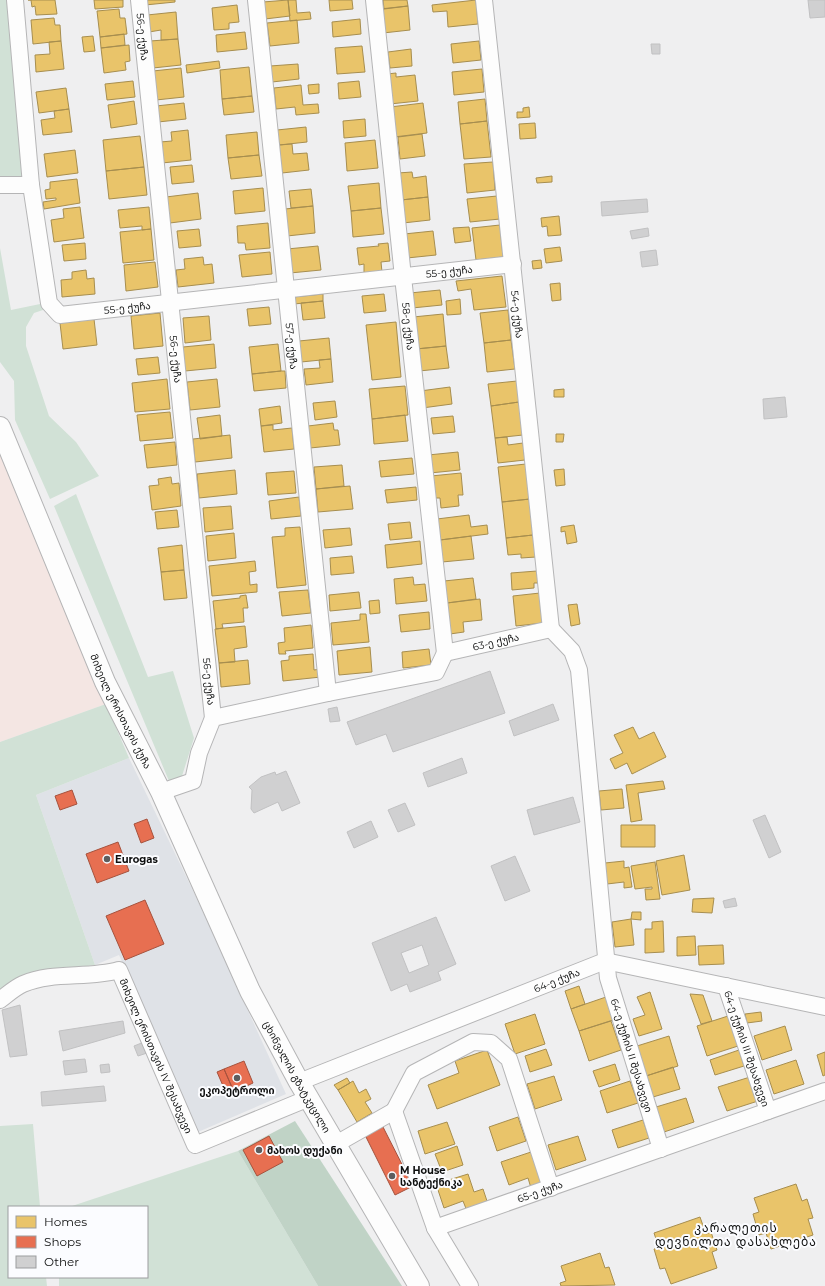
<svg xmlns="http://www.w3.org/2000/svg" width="825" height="1286" font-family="Montserrat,'Noto Sans Georgian',sans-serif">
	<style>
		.built { fill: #dfe2e7 }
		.industrial { fill: #f4e6e3 }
		.green { fill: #d1e1d6 }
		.forest { fill: #c0d3c6 }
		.homes { fill: #e9c46a; stroke: #a78e4f }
		.shops { fill: #e76f51; stroke: #a6523d }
		.building { fill: #d0d0d1; stroke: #c1c1c2; fill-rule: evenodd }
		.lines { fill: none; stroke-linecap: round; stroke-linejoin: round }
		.minor-casing { stroke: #b5b5b6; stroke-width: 18 }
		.major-casing { stroke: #b5b5b6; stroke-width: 22 }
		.minor { stroke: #fdfdfd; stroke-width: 16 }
		.major { stroke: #fdfdfd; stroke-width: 20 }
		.poi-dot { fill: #5d5d5e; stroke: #fbfcff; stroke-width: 1.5 }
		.labels { text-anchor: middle; stroke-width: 4; stroke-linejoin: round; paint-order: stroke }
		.street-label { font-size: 10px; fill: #0e0f0f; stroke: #fbfcff }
		.poi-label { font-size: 10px; font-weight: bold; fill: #0e0f0f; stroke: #fbfcff; text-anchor: start }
		.quarter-label { font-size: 12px; letter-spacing: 1px; fill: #0e0f0f; stroke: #fbfcff }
	</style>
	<rect width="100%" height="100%" fill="#efeff0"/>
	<path class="built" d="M129,758L197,899L286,1094L198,1132L119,955L95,965L36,795Z"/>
	<path class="industrial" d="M0,448L106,704L0,742Z"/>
	<path class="green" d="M0,0H8L25,179H0Z
		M0,248L11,310L45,303L46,309L34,313L26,327V346L49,416L76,442L99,476L50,499L15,420L14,381L0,362Z
		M76,494L148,677L173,671L194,738L182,776L169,781L54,506Z
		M106,704L129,758L36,795L95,965L29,974L0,992V742Z
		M33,1124L40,1207H9V1277H46L47,1286H0V1126Z
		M238,1151L318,1286H59V1277H147V1207H69Z"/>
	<path class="forest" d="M295,1121L402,1286H318L238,1151Z"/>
	<path class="homes" d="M28,0H55L57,14L36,15L35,6L32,7L31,0Z
		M94,0H123V7L95,9Z
		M144,0H175V2L145,5Z
		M288,0L290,16L265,19L263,2Z
		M288,0H296L297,13L310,12L311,19L290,21Z
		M329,0H352L353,9L330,11Z
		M383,0H407L408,6L384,9Z
		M476,0L478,24L448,27L447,11L433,12L432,5Z
		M237,5L239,22L229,23V29L214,30L212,8Z
		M408,6L410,30L383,33L380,9Z
		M119,9L120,18H125L127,34L100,37L97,11Z
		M176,12L178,39L161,40V30L149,32L147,15Z
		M54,18L55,25H60L61,41L33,44L31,20Z
		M360,19L361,34L333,37L332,22Z
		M297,20L299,43L270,46L267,23Z
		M245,32L247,49L217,52L216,35Z
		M124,34L125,45L101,48L100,37Z
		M93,36L95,51L84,52L82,37Z
		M178,39L181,65L153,68L150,41Z
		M61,41L64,69L36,72L35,55L50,54L49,42Z
		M479,41L481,60L453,63L451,44Z
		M129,45L130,61L125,62L126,70L104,73L101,48Z
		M362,46L365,72L337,74L335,48Z
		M411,49L412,66L390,68L388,52Z
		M219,61L220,68L187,73L186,65Z
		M298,64L299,79L272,82L270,66Z
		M249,67L252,96L222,99L220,70Z
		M181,68L184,97L156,100L153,71Z
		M482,69L484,92L454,95L452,72Z
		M396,73V77L415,75L418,101L390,104L387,74Z
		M133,81L135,97L107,100L105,84Z
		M359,81L361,97L339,99L338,83Z
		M319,84V93L309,94L308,85Z
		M301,85L303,105L318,104L319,113L296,115L295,107L276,109L274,88Z
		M66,88L69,109L39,113L36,92Z
		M252,96L254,112L224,115L222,99Z
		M485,99L487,121L460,124L458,102Z
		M134,101L137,124L111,128L108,105Z
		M184,103L186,119L158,122L156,106Z
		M423,103L427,133L394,137L390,107Z
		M529,107L530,117L517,118V112H523V108Z
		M69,109L72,132L43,135L41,120L55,118L54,111Z
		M365,119L366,136L344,138L343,121Z
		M487,121L491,157L464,159L460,124Z
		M535,123L536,138L520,139L519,124Z
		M306,127L307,142L279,145L277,130Z
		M188,130L191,160L162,163L160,142L172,141L171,132Z
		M257,132L259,155L228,158L226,135Z
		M422,134L425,156L400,159L398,137Z
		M140,136L144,167L106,171L103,140Z
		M375,140L378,168L347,171L345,143Z
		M292,144L293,154L307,153L309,170L282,173L279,145Z
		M75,150L78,173L47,177L44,154Z
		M259,155L262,176L231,179L228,158Z
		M493,162L495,190L467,193L464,164Z
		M192,165L194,182L172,184L170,167Z
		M144,167L147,195L109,199L106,171Z
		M412,172L413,178L426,176L428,197L401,200L398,173Z
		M552,176V182L537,183L536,178Z
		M77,179L80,203L44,209L43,202L56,200V198L46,199L45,190L50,189V182Z
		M379,183L381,208L351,211L348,186Z
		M263,188L265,211L235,214L233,191Z
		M311,189L313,206L291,208L289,191Z
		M198,193L201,219L170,223L166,197Z
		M497,196L500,219L470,222L467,199Z
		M428,197L430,220L403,223L401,200Z
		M313,206L315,233L287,236L285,209Z
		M80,207L84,238L54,242L51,220L64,218L63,209Z
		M149,207L151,229L142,230V226L120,228L118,210Z
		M381,208L384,234L353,237L351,211Z
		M559,216L561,235L548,236L547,226L542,227L541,218Z
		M268,223L270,248L246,250L245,243H238L237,226Z
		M500,225L503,257L476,260L472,228Z
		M469,227L471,241L455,243L453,228Z
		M151,229L154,260L123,263L120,232Z
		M199,229L201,246L179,248L177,231Z
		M433,231L436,255L407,258L404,234Z
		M85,243L86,259L64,261L62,245Z
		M388,243L390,261L381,262L382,272L364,274V264L359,265L357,248L379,246L378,244Z
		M318,246L321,270L290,273L287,249Z
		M560,247L562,261L546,263L544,249Z
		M270,252L272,274L242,277L239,255Z
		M203,257L204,265L212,264L214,283L178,287L176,270L185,269L184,259Z
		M541,260L542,268L533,269L532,261Z
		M155,262L158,287L126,291L124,265Z
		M86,270L87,279L94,278L95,294L62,297L61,280L72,279V272Z
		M502,276L506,307L474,310L471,289L458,291L456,281Z
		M560,283L561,300L552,301L550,284Z
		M440,290L442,305L412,308L410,293Z
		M323,294V301L294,304L293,297Z
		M384,294L386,311L364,313L362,296Z
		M460,299L461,314L447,315L446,301Z
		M323,301L325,318L303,320L301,303Z
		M269,307L271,324L249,326L247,309Z
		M508,310L511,340L484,343L480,313Z
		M160,313L163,346L134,349L131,316Z
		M443,314L446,346L416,349L413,317Z
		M209,316L211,340L185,343L183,318Z
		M94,319L97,345L63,349L60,323Z
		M396,322L401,377L372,380L366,325Z
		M329,338L331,359L301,362L299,341Z
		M511,340L515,369L487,372L484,343Z
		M214,344L216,368L185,371L183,347Z
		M278,344L281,371L252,374L249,347Z
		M446,346L449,368L419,371L416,349Z
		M158,357L160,373L138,375L136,359Z
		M331,359L333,382L306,385L304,369L320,368L319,360Z
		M281,371H285L286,388L254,391L252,374Z
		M167,379L170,409L135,412L132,383Z
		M217,379L220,407L190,410L187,382Z
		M517,381L519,402L491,406L488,384Z
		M405,386L408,415L372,419L369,389Z
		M450,387L452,404L422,408L420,391Z
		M564,389V397H554V390Z
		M335,401L337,417L315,420L313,403Z
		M519,402L523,435L495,438L491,406Z
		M280,406L282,423L261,426L259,409Z
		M170,412L173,438L140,441L137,415Z
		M220,415L222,436L200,439L197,418Z
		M405,415L408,441L374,444L372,419Z
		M453,416L455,432L433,434L431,418Z
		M333,423L334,430H338L340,445L310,448L308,426Z
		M273,425V430L292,428L294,449L264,452L261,426Z
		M556,434H564L563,442H556Z
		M230,435L232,458L195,462L193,439Z
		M507,437L508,445L523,443L525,460L498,463L495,438Z
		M175,442L177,465L147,468L144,445Z
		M458,452L460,470L430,473L428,455Z
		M412,458L414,474L381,477L379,461Z
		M526,464L530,499L502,502L498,467Z
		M342,465L344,486L316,489L314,467Z
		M564,469L565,485L556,486L554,470Z
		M235,470L237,494L199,498L197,474Z
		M294,471L296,493L268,495L266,473Z
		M461,473L463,495H458L459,506L441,508L440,498H434L431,476Z
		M171,477L172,484L179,483L181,506L152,510L149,486L159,485L158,479Z
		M350,486L353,509L318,512L316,489Z
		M416,487L417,500L387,503L385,490Z
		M299,497L301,516L271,519L269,501Z
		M530,499L533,535L506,538L502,502Z
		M231,506L233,529L205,532L203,508Z
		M177,510L179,527L157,529L155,512Z
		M469,515L471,527L487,525L488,534L440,540L437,519Z
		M410,522L412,538L390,540L388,524Z
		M574,525L577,542L567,544L565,531L561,532V527Z
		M300,527L306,585L277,588L272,537L285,536V528Z
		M350,528L352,545L325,548L323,530Z
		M234,533L236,558L208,561L206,536Z
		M533,535L536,557L521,558V554L508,555L506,538Z
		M471,536L474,559L442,562L440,540Z
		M420,541L422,564L387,568L385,545Z
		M182,545L184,570L161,572L158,548Z
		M352,556L354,573L331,575L330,558Z
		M255,561L256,571L249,572L250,585L257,584V592L212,596L209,566Z
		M184,570L187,598L164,600L161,572Z
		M537,571L538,583H534V588L512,590L511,573Z
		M413,577L414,585L425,584L427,601L396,604L394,579Z
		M473,578L476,599L447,603L444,581Z
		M308,590L311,613L282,616L279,592Z
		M359,592L361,608L330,611L329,595Z
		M540,593L543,623L516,626L513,596Z
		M246,595L248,608H243L244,622L222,624L223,628L216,629L213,601L240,598V596Z
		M480,599L482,620L463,622L464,632L450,634L447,603Z
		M379,600L380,613L370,614L369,601Z
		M577,604L580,624L571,626L568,605Z
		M429,612L430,629L401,632L399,615Z
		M360,614H366L369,642L333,645L331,623L360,620Z
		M311,625L313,648L285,651L286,654H279L278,643L285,642L284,628Z
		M245,626L247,647L234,649L235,662L219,663L215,629Z
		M370,647L372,672L339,675L337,651Z
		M429,649L431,665L403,668L402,652Z
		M313,654L314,670L321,669V677L283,681L281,661L289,660V656Z
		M248,660L250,684L221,687L219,663Z
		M633,727L639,739L654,732L666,757L632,774L627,763L615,769L610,759L623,753L614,735Z
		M663,781L665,789L638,793L642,820L631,822L626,785Z
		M622,789L624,808L601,810L599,791Z
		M621,825H655V847H621Z
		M684,855L690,890L662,895L656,861Z
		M624,861V868L629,867L632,887L624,888V882L607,884L605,863Z
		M655,862L660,899L646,900L645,889H652V887L635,889L631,866Z
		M714,898L712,913L692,912L693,899Z
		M632,912H641V920L631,919Z
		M631,919L634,945L615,947L612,922Z
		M663,921L664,952L645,953V929H652V922Z
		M695,936L696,955L677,956V937Z
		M723,945L724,964L699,965L698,946Z
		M579,986L585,1004L571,1009L565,991Z
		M650,992L662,1029L639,1036L633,1019L645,1015L637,997Z
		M690,994L703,995L712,1021L701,1024Z
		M606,997L613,1020L579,1031L571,1009Z
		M761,1012L762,1021L747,1023L745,1014Z
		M535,1014L545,1044L515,1054L505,1024Z
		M728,1016L738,1046L707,1056L697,1026Z
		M611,1021L621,1050L589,1061L579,1031Z
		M785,1026L792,1050L762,1060L754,1036Z
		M669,1036L678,1066L646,1076L637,1046Z
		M546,1049L552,1065L530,1072L525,1056Z
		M487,1050L500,1085L437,1109L428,1085L459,1073L455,1061Z
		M739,1050L744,1066L715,1075L710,1060Z
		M825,1052V1075L823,1076L817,1055Z
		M796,1060L804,1084L774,1094L766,1070Z
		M615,1064L620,1080L599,1087L593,1071Z
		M673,1067L680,1089L653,1097L646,1076Z
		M554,1076L562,1100L535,1109L527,1084Z
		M750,1077L758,1101L727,1111L718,1087Z
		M347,1078L350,1083L338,1090L334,1085Z
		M353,1081L359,1093L366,1089L371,1099L365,1102L372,1113L357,1122L338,1090Z
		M630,1081L638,1103L607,1113L600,1091Z
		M686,1098L694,1122L664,1132L656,1107Z
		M518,1117L526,1141L497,1151L489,1127Z
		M643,1120L649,1138L618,1148L612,1130Z
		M447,1122L455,1144L425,1154L418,1131Z
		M578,1136L586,1160L556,1170L548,1145Z
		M457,1146L463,1165L442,1172L435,1154Z
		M531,1152L542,1185L531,1188L528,1178L509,1185L501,1162Z
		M468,1174L474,1192L483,1189L488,1204L467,1211L463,1201L444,1208L436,1184Z
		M796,1184L802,1201L807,1199L813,1218L808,1219L813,1235L771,1249L766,1233L759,1235L753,1214L759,1212L754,1198Z
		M700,1217L706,1234L711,1232L717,1250L712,1252L717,1268L671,1284L665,1268L660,1269L654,1249L659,1248L654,1233Z
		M600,1253L605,1268L609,1267L615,1285L561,1286L560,1283L566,1281L561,1266Z"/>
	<path class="shops" d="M72,790L77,804L60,810L55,796Z
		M147,819L154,838L141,843L134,824Z
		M118,842L129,871L97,883L86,854Z
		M145,900L164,944L125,960L106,916Z
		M244,1061L253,1083L234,1092L224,1069Z
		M224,1069L234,1092L227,1095L217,1072Z
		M383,1127L413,1186L395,1195L365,1135Z
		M269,1136L283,1162L257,1176L243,1150Z"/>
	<path class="building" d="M808,0H825V17L810,18Z
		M651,44H660V54H652Z
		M647,199L648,212L602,216L601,202Z
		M648,228L649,236L632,239L630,231Z
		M656,250L658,265L642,267L640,252Z
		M785,397L787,417L764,419L763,399Z
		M490,671L505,713L393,752L386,734L356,745L347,722Z
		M553,704L559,720L514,736L509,721Z
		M337,707L340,721L330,722L328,709Z
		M462,758L467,773L428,787L423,773Z
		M286,771L300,803L282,811L278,802L254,813L251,809L252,790L249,787L261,777L275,772L276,775Z
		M573,797L580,822L534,835L527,810Z
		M405,803L415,825L398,832L388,810Z
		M765,815L781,852L769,858L753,820Z
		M371,821L378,837L354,848L347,832Z
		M515,856L530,891L505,901L491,866Z
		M735,898L737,906L725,908L723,901Z
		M436,917L456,964L438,972L441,980L410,992L407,984L391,991L372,943ZM422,945L429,965L409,973L401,953Z
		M20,1005L27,1055L10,1057L2,1010Z
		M123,1021L125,1033L63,1051L59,1031Z
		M144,1042L147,1053L138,1056L134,1046Z
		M85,1059L87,1072L65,1075L63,1061Z
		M109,1064L110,1072L101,1073L100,1065Z
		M104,1086L106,1101L42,1106L41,1092Z"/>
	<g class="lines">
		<defs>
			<g id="minor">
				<path id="s1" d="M15,0L31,185L49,303L60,315L513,264"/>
				<path id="s2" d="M139,0L213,718"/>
				<path id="s3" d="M256,0L328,693"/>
				<path id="s4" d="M374,0L403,277L445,653"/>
				<path id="s5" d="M484,0L551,629"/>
				<path d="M0,185H31"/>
				<path id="s6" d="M551,629L572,651L579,670L608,978L661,1149"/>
				<path id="s7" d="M445,653L551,629"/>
				<path d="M161,792L193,781L199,753L213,718L328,693L436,672L445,653"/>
				<path id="s8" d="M726,986L768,1111"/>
				<path id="s9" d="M0,1000C7,995 14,988 23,984C53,971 88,979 119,970L195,1145L309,1098"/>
				<path id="s10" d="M299,1082L605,961L825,1007"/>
				<path d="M394,1111L414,1073L473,1042L491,1043L509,1059L551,1188"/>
				<path d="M394,1111L435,1228L470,1286"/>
				<path d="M336,1144L394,1111"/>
				<path id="s11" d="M435,1228L825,1091"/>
			</g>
			<g id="major">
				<path id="s12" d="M0,427L105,682L161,792L250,991L299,1082L419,1286"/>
			</g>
		</defs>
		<use href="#minor" class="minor-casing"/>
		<use href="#major" class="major-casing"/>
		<use href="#minor" class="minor"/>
		<use href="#major" class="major"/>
	</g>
	<g class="poi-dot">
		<circle cx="107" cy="859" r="4"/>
		<circle cx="237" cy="1078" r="4"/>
		<circle cx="259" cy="1150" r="4"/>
		<circle cx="392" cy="1176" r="4"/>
	</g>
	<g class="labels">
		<g class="street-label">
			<text dy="4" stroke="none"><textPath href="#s2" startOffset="37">56-ე ქუჩა</textPath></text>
			<text dy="4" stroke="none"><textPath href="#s1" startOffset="713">55-ე ქუჩა</textPath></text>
			<text dy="4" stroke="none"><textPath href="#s1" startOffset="389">55-ე ქუჩა</textPath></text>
			<text dy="4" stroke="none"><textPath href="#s5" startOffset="316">54-ე ქუჩა</textPath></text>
			<text dy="4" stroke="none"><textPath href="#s4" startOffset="328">58-ე ქუჩა</textPath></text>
			<text dy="4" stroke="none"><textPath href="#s3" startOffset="348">57-ე ქუჩა</textPath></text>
			<text dy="4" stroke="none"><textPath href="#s2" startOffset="361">56-ე ქუჩა</textPath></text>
			<text dy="4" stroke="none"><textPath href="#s7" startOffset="52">63-ე ქუჩა</textPath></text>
			<text dy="4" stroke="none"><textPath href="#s2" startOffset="685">56-ე ქუჩა</textPath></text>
			<text dy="4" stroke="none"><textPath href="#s12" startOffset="309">მიხეილ ერისთავის ქუჩა</textPath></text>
			<text dy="4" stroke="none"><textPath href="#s10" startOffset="277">64-ე ქუჩა</textPath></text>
			<text dy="4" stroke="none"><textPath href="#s8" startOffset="66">64-ე ქუჩის III შესახვევი</textPath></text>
			<text dy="4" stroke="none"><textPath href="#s6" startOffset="441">64-ე ქუჩის II შესახვევი</textPath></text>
			<text dy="4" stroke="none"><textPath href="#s9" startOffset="219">მიხეილ ერისთავის IV შესახვევი</textPath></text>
			<text dy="4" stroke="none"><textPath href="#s12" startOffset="715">ცხინვალის გზატკეცილი</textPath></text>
			<text dy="4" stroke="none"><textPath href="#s11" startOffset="111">65-ე ქუჩა</textPath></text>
		</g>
		<g class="poi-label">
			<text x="115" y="863">Eurogas</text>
			<text x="237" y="1094" text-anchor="middle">ეკოპეტროლი</text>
			<text x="267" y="1154">მახოს დუქანი</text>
			<text x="400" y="1174">M House<tspan x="400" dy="12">სანტექნიკა</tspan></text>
		</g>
		<g class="quarter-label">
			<text x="736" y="1232">კარალეთის<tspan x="736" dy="14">დევნილთა დასახლება</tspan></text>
		</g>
	</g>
	<rect x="8" y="1206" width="140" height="72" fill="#fbfcff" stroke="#9c9d9f"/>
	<rect x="16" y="1216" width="20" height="12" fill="#e9c46a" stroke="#9c9d9f"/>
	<text x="44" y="1226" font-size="12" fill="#0e0f0f">Homes</text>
	<rect x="16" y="1236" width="20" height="12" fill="#e76f51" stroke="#9c9d9f"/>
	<text x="44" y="1246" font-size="12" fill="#0e0f0f">Shops</text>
	<rect x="16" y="1256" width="20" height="12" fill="#d0d0d1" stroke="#9c9d9f"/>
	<text x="44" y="1266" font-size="12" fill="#0e0f0f">Other</text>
</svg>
